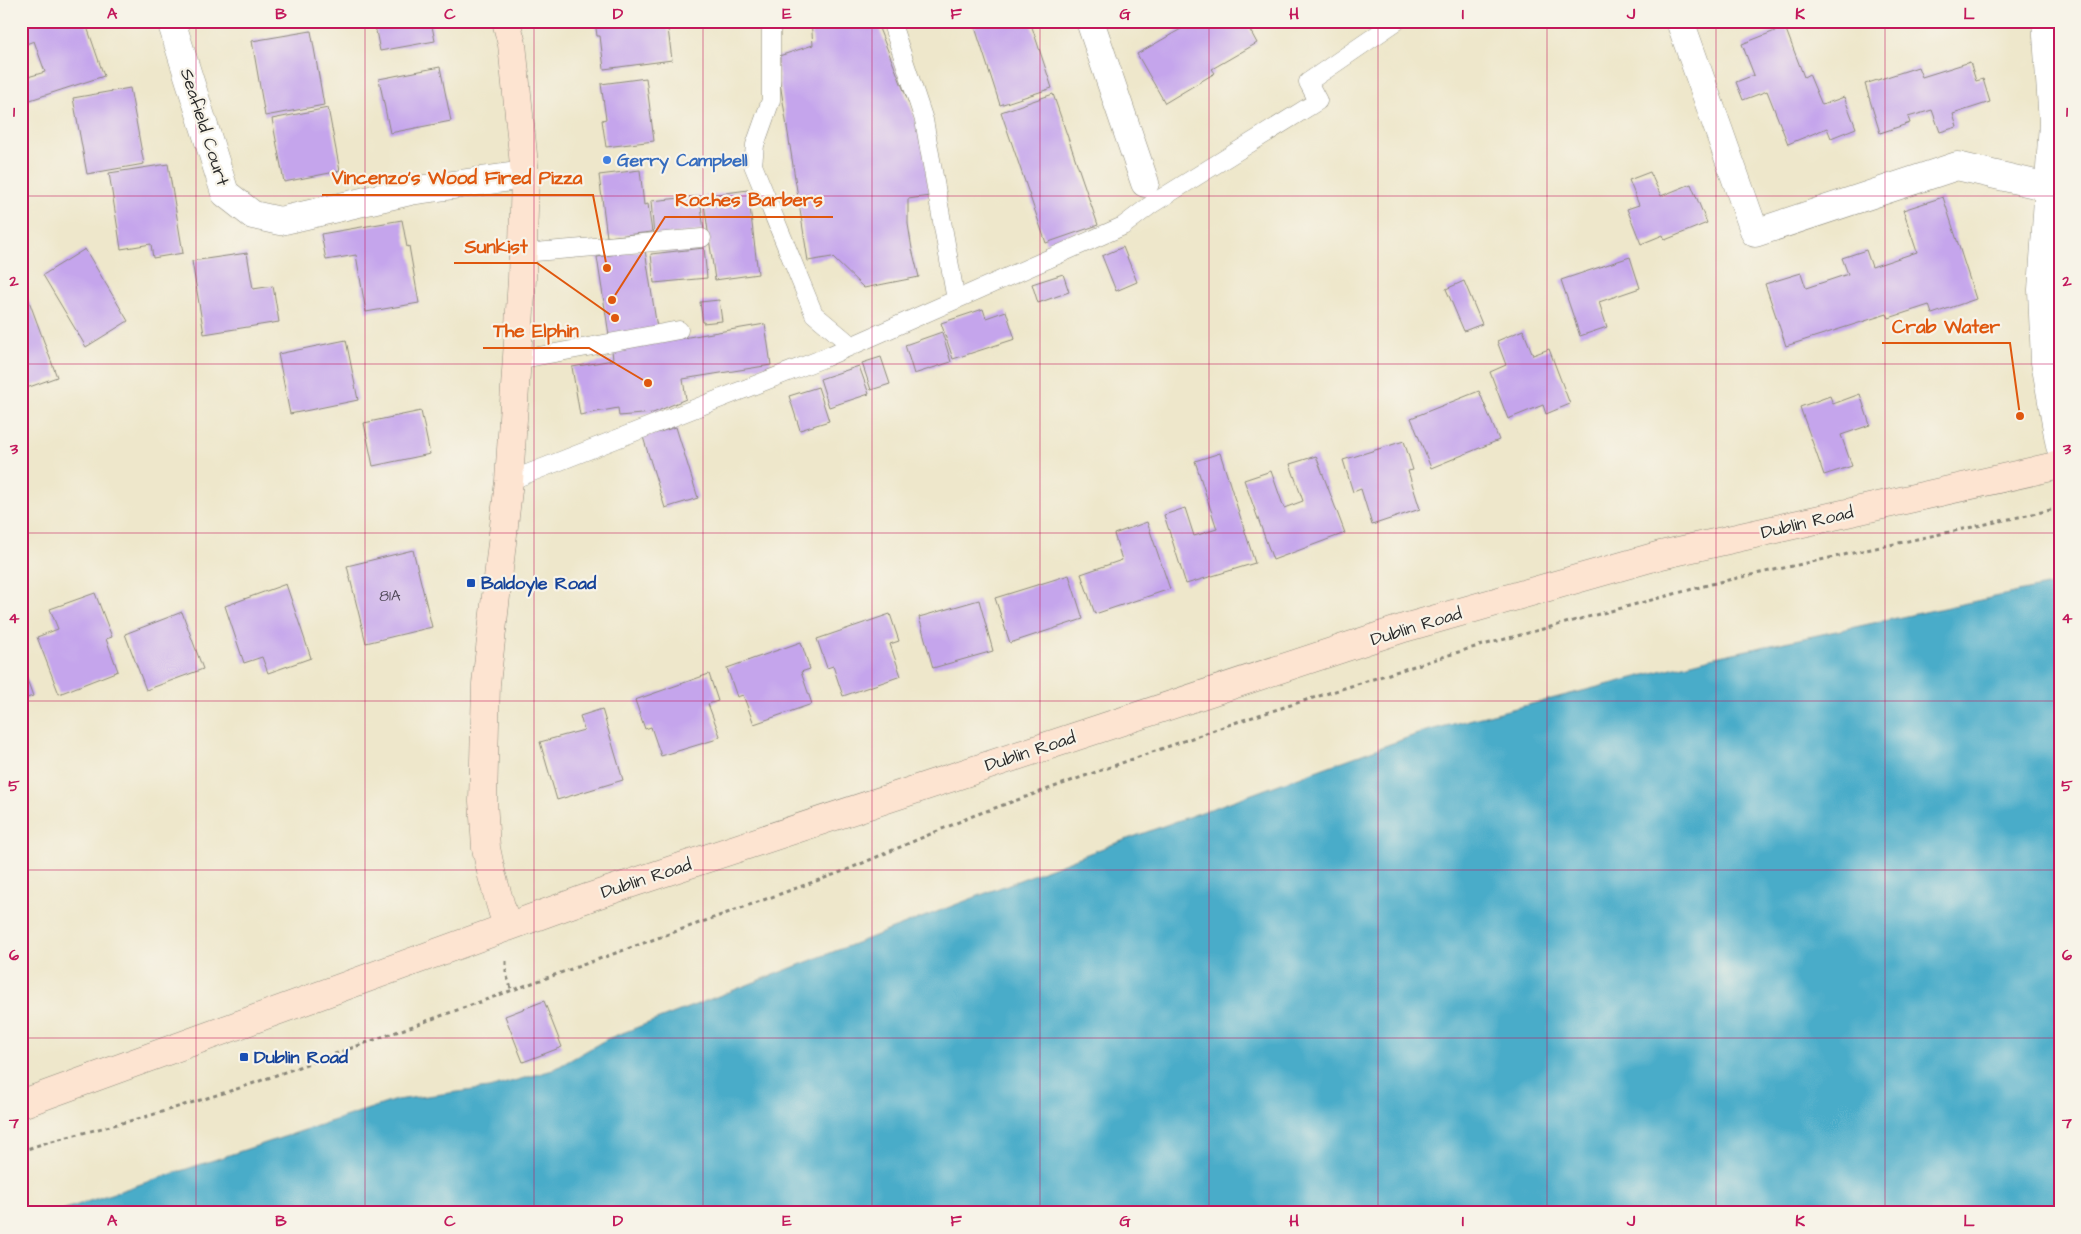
<svg xmlns="http://www.w3.org/2000/svg" width="2081" height="1234" font-family="'Architects Daughter',sans-serif">
	<style>
		.water { fill: #4aacc9; stroke: #3a6c7a }
		.building { fill: #c5a5ec }
		.lines { fill: none; stroke-linecap: round; stroke-linejoin: round }
		.lane-casing { stroke: #8c897b; stroke-width: 19 }
		.street-casing { stroke: #8c897b; stroke-width: 29 }
		.secondary-casing { stroke: #8c897b; stroke-width: 29 }
		.path { stroke: #8c897b; stroke-width: 3; stroke-dasharray: 4 4; stroke-linecap: butt }
		.lane { stroke: #fff; stroke-width: 18 }
		.street { stroke: #fff; stroke-width: 28 }
		.secondary { stroke: #fde4d1; stroke-width: 28 }
		.grid { fill: none; stroke: #c2185b; stroke-width: 1; stroke-opacity: 0.55 }
		.shop-dot { fill: #3f7fe0; stroke: #f7f3e8; stroke-width: 2 }
		.transit-dot { fill: #1a4fb4; stroke: #f7f3e8; stroke-width: 2 }
		.labels { text-anchor: middle; stroke-width: 4.5; stroke-linejoin: round; paint-order: stroke }
		.number-label { font-size: 15px; fill: #524a5b }
		.street-label { font-size: 18px; fill: #2b2b2b; stroke: #f7f3e8 }
		.shop-label { font-size: 18px; font-weight: bold; fill: #366cbe; stroke: #f7f3e8; text-anchor: start }
		.transit-label { font-size: 18px; font-weight: bold; fill: #164399; stroke: #f7f3e8; text-anchor: start }
		.leader { fill: none; stroke: #df570e; stroke-width: 2 }
		.callout-dot { fill: #df570e; stroke: #f7f3e8; stroke-width: 2 }
		.callout-label { font-size: 19px; text-anchor: middle; font-weight: bold; fill: #df570e; stroke: #f7f3e8; stroke-width: 4.5; stroke-linejoin: round; paint-order: stroke }
		.neatline { fill: none; stroke: #c2185b; stroke-width: 2 }
		.grid-label { font-size: 16px; text-anchor: middle; font-weight: bold; fill: #c2185b }
	</style>
	<rect width="100%" height="100%" fill="#f7f3e8"/>
	<filter id="ink" filterUnits="userSpaceOnUse"><feTurbulence type="fractalNoise" baseFrequency=".02" numOctaves="2"/><feDisplacementMap in="SourceGraphic" scale="10" xChannelSelector="R" yChannelSelector="G"/><feConvolveMatrix kernelMatrix="1 2 1 2 8 2 1 2 1" color-interpolation-filters="sRGB"/></filter>
	<filter id="wash" filterUnits="userSpaceOnUse"><feTurbulence type="fractalNoise" baseFrequency=".0096" numOctaves="4" result="noise"/><feDisplacementMap in="SourceGraphic" scale="20" xChannelSelector="R" yChannelSelector="G"/><feGaussianBlur stdDeviation="1.12" result="paint"/><feColorMatrix in="noise" values="0 0 0 0 0 0 0 0 0 0 0 0 0 0 0 0 0 1.4 0 .05"/><feComposite in="paint" operator="in"/></filter>
	<g filter="url(#wash)">
		<rect width="100%" height="100%" fill="#eee7cb"/>
		<path class="water" d="M2060,583V1213H53L396,1100L489,1088L553,1070L607,1039L1108,846L1426,731L1715,657Z"/>
		<g id="blocks">
			<path class="building" d="M25,21H85L104,76L24,102L21,92V79L45,72L34,41L21,46V23Z
				M374,21H431L435,41L380,51Z
				M595,21H667L672,60L604,69L600,36H597Z
				M811,21H876L921,133L930,196L908,199V224L912,249L919,277L864,288L832,257L808,261L776,57L813,45Z
				M973,21H1030L1052,88L1000,105Z
				M1186,21H1245L1257,43L1212,69L1215,73L1165,103L1137,54L1188,25Z
				M1785,27L1804,77L1809,74L1822,105L1844,97L1856,128L1831,138L1827,128L1788,144L1767,91L1743,100L1736,82L1754,75L1742,44Z
				M311,31L324,105L265,116L252,41Z
				M1970,62L1976,81L1983,79L1990,102L1953,114L1957,127L1940,132L1932,110L1908,117L1910,123L1880,133L1865,84L1918,67L1922,77Z
				M440,67L451,121L390,133L379,79Z
				M646,78L654,141L606,147L602,120L606,119L601,84Z
				M130,88L144,164L87,174L73,98Z
				M1053,94L1098,225L1046,243L1001,112Z
				M328,108L340,171L284,182L272,119Z
				M168,164L183,253L153,258L151,244L121,249L109,173Z
				M640,170L644,205L648,204L652,232L607,237L599,175Z
				M1650,172L1661,196L1691,184L1707,223L1665,240L1663,235L1641,244L1627,209L1639,205L1629,180Z
				M748,190L758,274L715,280L703,196Z
				M700,196L704,231L654,236L651,201Z
				M1943,197L1976,299L1932,314L1929,305L1889,318L1887,314L1786,346L1765,284L1801,273L1806,288L1848,274L1842,258L1866,250L1872,267L1917,252L1903,210Z
				M402,220L407,247L409,246L419,303L366,312L356,255L326,260L321,234Z
				M1123,247L1137,282L1116,291L1102,256Z
				M704,248L707,278L654,283L651,254Z
				M85,249L128,321L86,347L43,275Z
				M645,250L657,328L609,335L597,257Z
				M247,253L253,289L273,286L279,322L204,334L192,261Z
				M1630,257L1640,288L1599,302L1607,327L1580,336L1561,280Z
				M1063,274L1069,292L1038,303L1032,284Z
				M1464,281L1482,324L1464,331L1446,289Z
				M25,290L57,377L21,390V291Z
				M719,300L722,321L703,323L700,302Z
				M983,309L986,318L1006,311L1015,339L953,359L941,323Z
				M765,324L771,365L683,379L686,399L653,413L619,416L618,408L580,415L572,367L613,360L612,350Z
				M1523,330L1533,355L1549,349L1570,404L1546,414L1543,405L1508,419L1490,372L1506,365L1497,341Z
				M942,332L951,362L914,374L905,345Z
				M346,340L358,400L290,414L278,354Z
				M881,357L890,384L871,390L862,363Z
				M859,366L869,394L829,407L820,379Z
				M818,387L829,421L800,430L789,396Z
				M1479,391L1499,440L1431,468L1411,418Z
				M1860,394L1870,425L1841,435L1852,466L1824,475L1800,407L1830,396L1833,404Z
				M421,411L430,454L373,466L364,423Z
				M676,427L698,498L665,508L643,437Z
				M1404,441L1413,470L1408,471L1420,509L1372,525L1361,489L1353,492L1343,460Z
				M1220,453L1255,563L1186,584L1164,515L1185,508L1194,536L1217,529L1195,461Z
				M1316,456L1345,533L1273,560L1244,480L1271,471L1284,508L1303,501L1290,464Z
				M1147,522L1170,589L1095,614L1081,574L1122,560L1114,534Z
				M413,550L432,627L366,643L347,566Z
				M1069,575L1083,619L1010,643L995,598Z
				M286,584L311,658L268,673L262,657L244,663L225,606Z
				M95,593L112,637L106,639L118,671L59,694L37,637L58,629L50,609Z
				M979,600L993,651L933,668L919,617Z
				M182,612L203,669L146,690L125,634Z
				M890,614L899,641L890,644L901,676L843,696L833,666L827,668L817,639Z
				M801,642L810,669L801,672L812,704L754,724L743,695L737,697L727,668Z
				M21,663L33,696L21,700Z
				M709,674L718,701L708,704L720,736L714,740L661,756L651,727L645,729L635,700Z
				M602,709L623,780L557,800L540,742L584,730L580,716Z
				M544,1001L562,1047L523,1062L505,1016Z"/>
		</g>
	</g>
	<g filter="url(#ink)">
		<use href="#blocks" fill-opacity="0" stroke="#8c897b" stroke-width="1"/>
		<g class="lines">
			<defs>
				<path id="lane" d="M771,21V100L755,145L753,165L814,314L852,346
					M891,21L924,120L956,300
					M523,253L702,238
					M517,360L679,330
					M509,481L824,358L1123,226L1152,204L1318,101L1308,82L1397,21"/>
				<path id="street" d="M171,21L225,193L253,215L280,221L410,191L525,175
					M1090,21L1145,183
					M1680,21L1755,233L1957,166L2048,187
					M2046,21L2053,123L2042,290L2045,362L2060,446"/>
				<path id="secondary" d="M506,21L512,44L525,175L522,279L509,481L486,684L483,801L486,848L492,876L507,927
					M21,1104L590,897L1404,628L1661,555L2060,465"/>
			</defs>
			<use href="#lane" class="lane-casing"/>
			<use href="#street" class="street-casing"/>
			<use href="#secondary" class="secondary-casing"/>
			<path class="path" d="M506,961V974L512,991
				M21,1151L48,1142L145,1117L243,1087L844,871L975,815L1237,722L1468,649L1719,582L2060,508"/>
			<use href="#lane" class="lane"/>
			<use href="#street" class="street"/>
			<use href="#secondary" class="secondary"/>
		</g>
	</g>
	<path class="grid" d="M196,21V1213M365,21V1213M534,21V1213M703,21V1213M872,21V1213M1040,21V1213M1209,21V1213M1378,21V1213M1547,21V1213M1716,21V1213M1885,21V1213M21,196H2060M21,364H2060M21,533H2060M21,701H2060M21,870H2060M21,1038H2060"/>
	<circle class="shop-dot" cx="607" cy="160" r="5"/>
	<g class="transit-dot">
		<rect x="466" y="578" width="10" height="10" rx="2.5"/>
		<rect x="239" y="1052" width="10" height="10" rx="2.5"/>
	</g>
	<g class="labels">
		<g class="number-label">
			<text x="390" y="601">81A</text>
		</g>
		<g class="street-label">
			<text transform="translate(205 127) rotate(72)" y="6">Seafield Court</text>
			<text transform="translate(1807 522) rotate(-13)" y="6">Dublin Road</text>
			<text transform="translate(1416 626) rotate(-17)" y="6">Dublin Road</text>
			<text transform="translate(1030 751) rotate(-18)" y="6">Dublin Road</text>
			<text transform="translate(646 878) rotate(-18)" y="6">Dublin Road</text>
		</g>
		<g class="shop-label">
			<text x="617" y="166">Gerry Campbell</text>
		</g>
		<g class="transit-label">
			<text x="481" y="589">Baldoyle Road</text>
			<text x="254" y="1063">Dublin Road</text>
		</g>
	</g>
	<path class="leader" d="M607 268L593 195H322M612 300L665 217H833M615 318L537 263H454M2020 416L2010 343H1882M648 383L589 348H483"/>
	<g class="callout-dot">
		<circle cx="607" cy="268" r="5"/>
		<circle cx="612" cy="300" r="5"/>
		<circle cx="615" cy="318" r="5"/>
		<circle cx="2020" cy="416" r="5"/>
		<circle cx="648" cy="383" r="5"/>
	</g>
	<g class="callout-label">
		<text x="457" y="184">Vincenzo's Wood Fired Pizza</text>
		<text x="749" y="206">Roches Barbers</text>
		<text x="496" y="253">Sunkist</text>
		<text x="1946" y="333">Crab Water</text>
		<text x="536" y="337">The Elphin</text>
	</g>
	<rect width="2081" height="1234" fill="none" stroke="#f7f3e8" stroke-width="55"/>
	<rect x="28" y="28" width="2026" height="1178" class="neatline"/>
	<g class="grid-label">
		<text x="112" y="19">A</text>
		<text x="281" y="19">B</text>
		<text x="450" y="19">C</text>
		<text x="618" y="19">D</text>
		<text x="787" y="19">E</text>
		<text x="956" y="19">F</text>
		<text x="1125" y="19">G</text>
		<text x="1294" y="19">H</text>
		<text x="1463" y="19">I</text>
		<text x="1631" y="19">J</text>
		<text x="1800" y="19">K</text>
		<text x="1969" y="19">L</text>
		<text x="14" y="117">1</text>
		<text x="2067" y="117">1</text>
		<text x="14" y="286">2</text>
		<text x="2067" y="286">2</text>
		<text x="14" y="454">3</text>
		<text x="2067" y="454">3</text>
		<text x="14" y="623">4</text>
		<text x="2067" y="623">4</text>
		<text x="14" y="791">5</text>
		<text x="2067" y="791">5</text>
		<text x="14" y="960">6</text>
		<text x="2067" y="960">6</text>
		<text x="14" y="1128">7</text>
		<text x="2067" y="1128">7</text>
		<text x="112" y="1226">A</text>
		<text x="281" y="1226">B</text>
		<text x="450" y="1226">C</text>
		<text x="618" y="1226">D</text>
		<text x="787" y="1226">E</text>
		<text x="956" y="1226">F</text>
		<text x="1125" y="1226">G</text>
		<text x="1294" y="1226">H</text>
		<text x="1463" y="1226">I</text>
		<text x="1631" y="1226">J</text>
		<text x="1800" y="1226">K</text>
		<text x="1969" y="1226">L</text>
	</g>
</svg>
